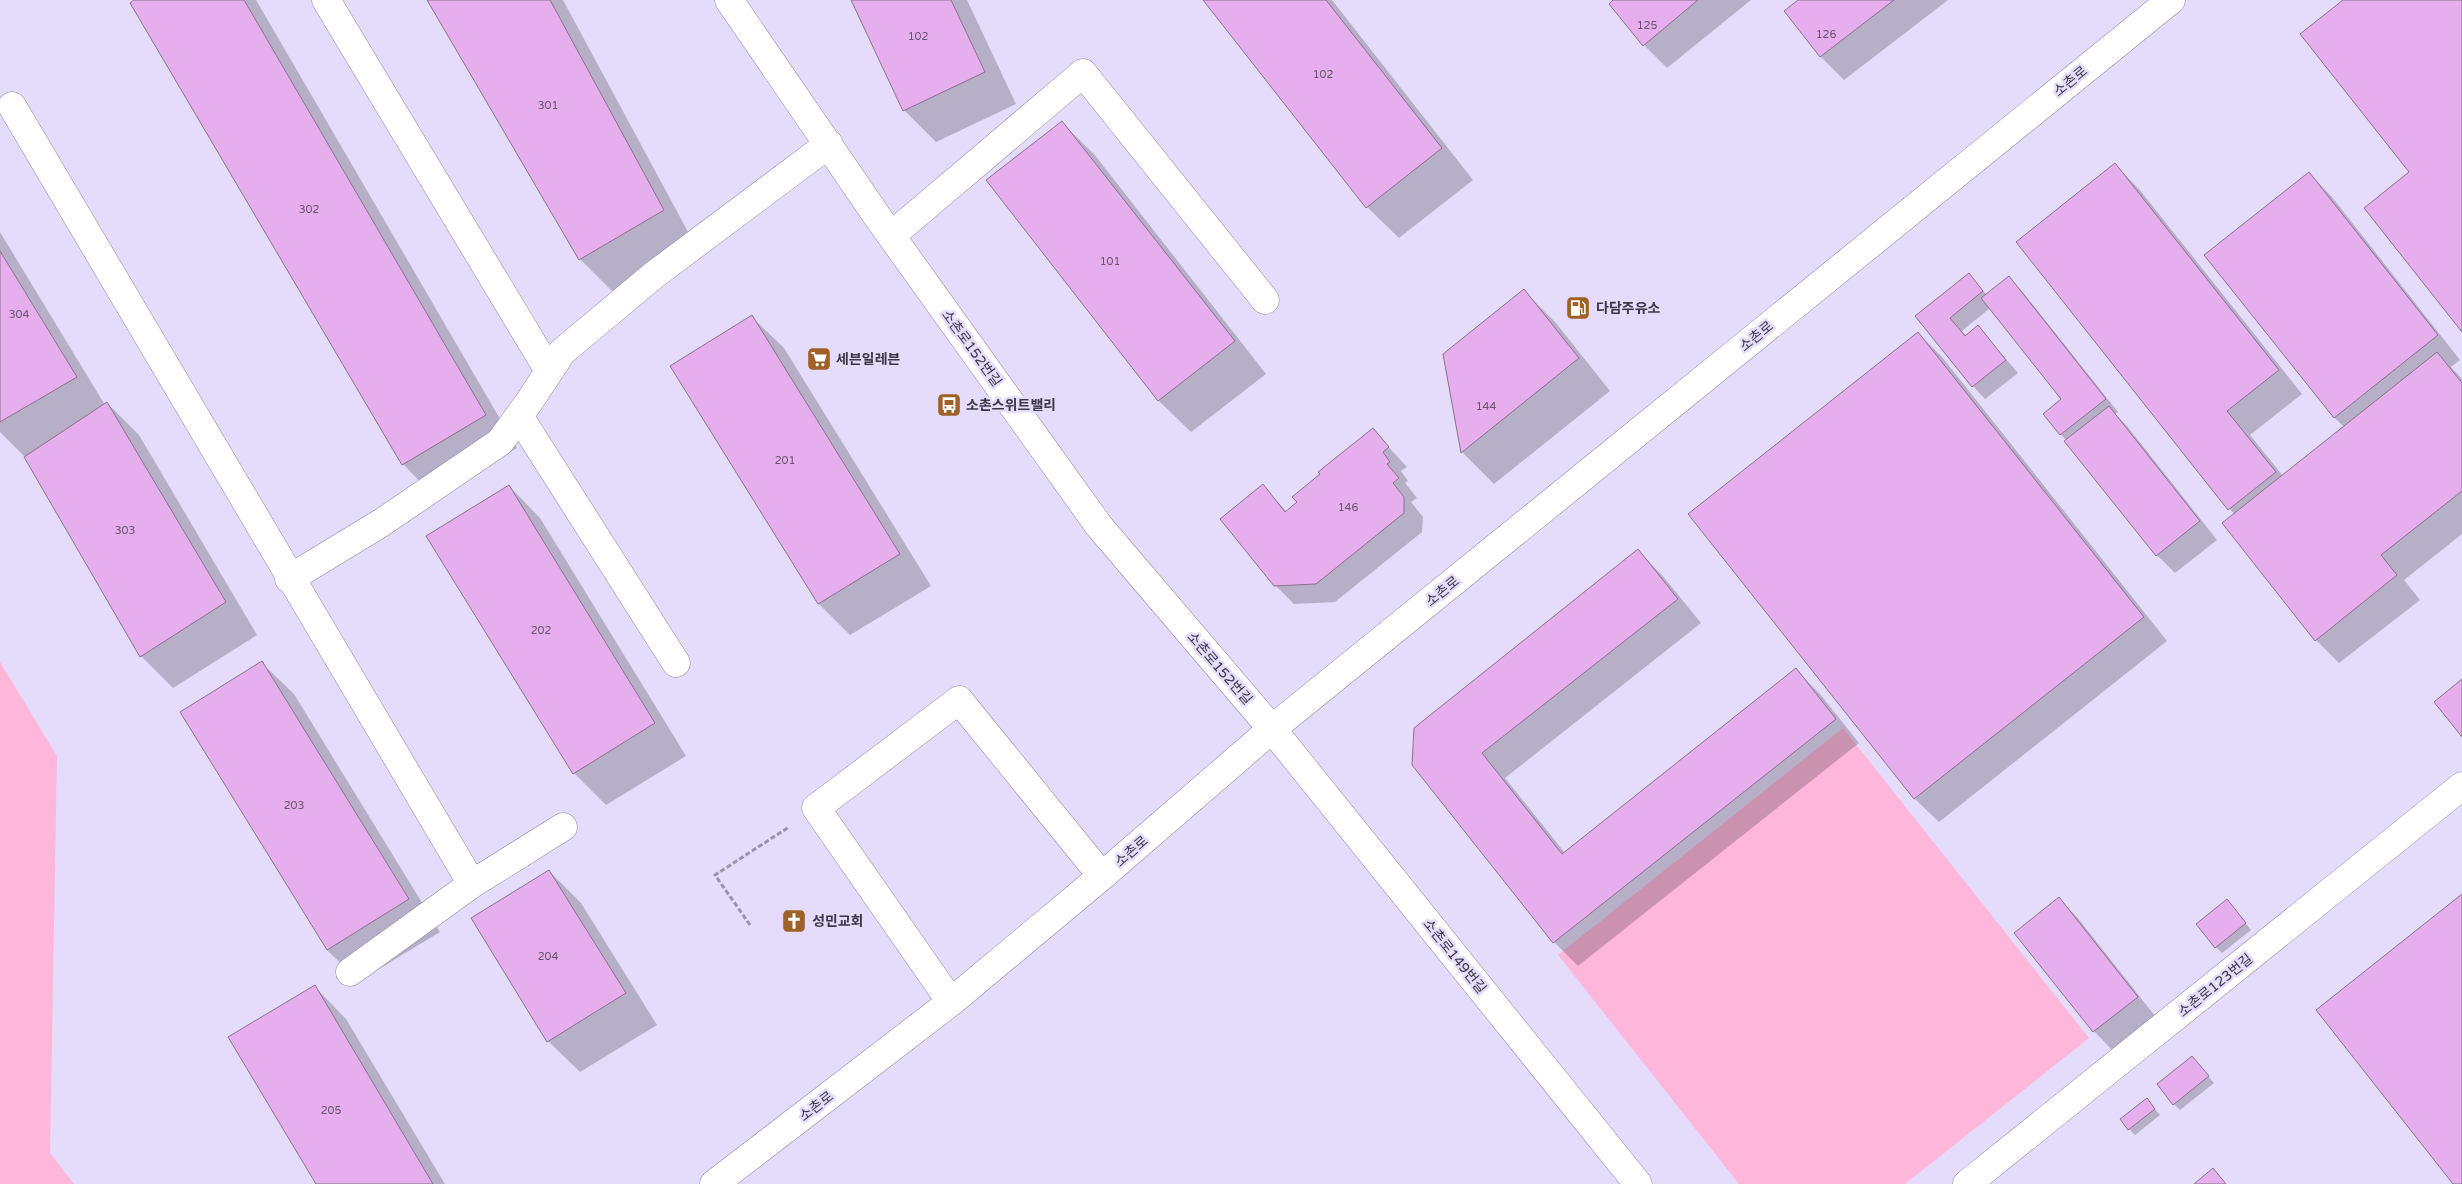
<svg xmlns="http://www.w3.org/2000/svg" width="2462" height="1184" font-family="'Varela Round','Noto Sans KR',sans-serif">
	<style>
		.green { fill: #feb7db }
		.shadow { fill: #0003 }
		.building { fill: #e6aeec; stroke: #89738a }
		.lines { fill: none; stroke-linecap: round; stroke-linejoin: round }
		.minor-casing { stroke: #8f86a3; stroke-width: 29 }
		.path { stroke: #9b93ab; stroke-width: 3; stroke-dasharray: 5 2.5; stroke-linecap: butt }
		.minor { stroke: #fff; stroke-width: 28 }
		.labels { text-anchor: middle; stroke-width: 5; stroke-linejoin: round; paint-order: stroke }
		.number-label { font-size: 11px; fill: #66556e }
		.street-label { font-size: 14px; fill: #3b3744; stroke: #e5dbfb }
		.poi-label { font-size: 14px; font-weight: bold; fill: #3b3744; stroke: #e5dbfb; text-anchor: start }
	</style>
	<rect width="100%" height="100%" fill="#e5dbfb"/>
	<path class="green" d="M0,662L57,756L50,1153L74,1184H0Z
		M1843,728L2089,1038L1905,1184H1739L1558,955Z"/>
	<path class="shadow" d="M136,0H256L517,448L434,496L403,464Z
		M428,0H563L694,243L612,291L580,259Z
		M852,0H967L1016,104L936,142L904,110Z
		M1205,0H1332L1473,180L1399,238L1367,207Z
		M1615,0H1751L1667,68L1644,45Z
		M1800,0H1948L1844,80L1821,57L1786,11Z
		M1062,123L1094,154L1266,374L1191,432L1159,401L988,180Z
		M2115,165L2139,189L2302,394L2250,435L2283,476L2344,427L2334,417L2309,173L2332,197L2460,360L2451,367L2462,379V534L2404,580L2420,600L2339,663L2316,640L2234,514L2018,242Z
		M0,232L105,405L107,403L139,435L257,635L173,688L141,656L25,457L0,432Z
		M1969,275L1987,295L2009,278L2022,291L2118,412L2115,414L2127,426L2217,540L2175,573L2157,555L2045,414L2063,400L1990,308L1962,331L1966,336L1978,327L2018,373L1985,399L1973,386L1917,316Z
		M1524,291L1556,323L1610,391L1494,484L1463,453L1444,355Z
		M752,317L784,348L931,586L850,635L819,604L672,366Z
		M1918,333L1942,357L2167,641L1939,822L1915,799L1690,514Z
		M1373,430L1407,467L1401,471L1408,481L1405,483L1417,498L1411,502L1423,517L1422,532L1335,602L1294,604L1275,585L1263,486L1287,512Z
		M509,486L540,518L686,756L606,805L574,773Z
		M1638,551L1662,575L1701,623L1505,778L1565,853L1796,670L1820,694L1859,743L1578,966L1554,942L1413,764Z
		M262,663L294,694L440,932L359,981L327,950Z
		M549,871L581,903L657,1025L580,1072L548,1041Z
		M2059,899L2077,917L2155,1016L2112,1050L2094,1031Z
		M2233,907L2251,930L2222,953L2216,947Z
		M315,987L346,1019L445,1184H317Z
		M2192,1057L2214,1083L2180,1110L2174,1104Z
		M2147,1099L2160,1115L2135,1135L2129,1129Z"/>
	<path class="building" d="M134,0H244L486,415L402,465L130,3Z
		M427,0H550L664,210L579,260Z
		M851,0H951L985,72L903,111Z
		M1203,0H1326L1442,148L1366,208Z
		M1613,0H1698L1643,46L1609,4Z
		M1798,0H1894L1820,57L1784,11Z
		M2343,0H2462V332L2364,208L2409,172L2300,34Z
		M1062,121L1235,341L1158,401L986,180Z
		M2115,163L2279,370L2227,411L2276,472L2228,510L2016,242Z
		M2309,172L2438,335L2334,418L2204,255Z
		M0,251L77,377L0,422Z
		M1969,273L1983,291L1950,318L1965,336L1978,325L2006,360L1972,387L1915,316Z
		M2009,276L2106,399L2060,435L2043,414L2061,399L1981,298Z
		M1524,289L1579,358L1461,453L1443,354Z
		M752,315L900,554L818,604L670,366Z
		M1918,332L2144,617L1914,799L1688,514Z
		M2437,352L2462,383V491L2381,555L2397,575L2315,641L2222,523Z
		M107,402L226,602L140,657L24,457Z
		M2109,406L2200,521L2156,556L2064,441Z
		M1373,428L1389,447L1383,452L1390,462L1387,464L1399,478L1393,483L1404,497V513L1316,584L1274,586L1220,519L1263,484L1285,512L1297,502L1292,497L1320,474L1318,472Z
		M509,485L655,723L573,774L426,536Z
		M1638,549L1678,599L1482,753L1562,854L1796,668L1836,719L1553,943L1412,765L1414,728Z
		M262,661L409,899L327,950L180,712Z
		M2462,679V737L2434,702Z
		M549,870L626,993L547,1042L471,918Z
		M2462,894V1184H2453L2316,1010Z
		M2059,897L2138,997L2093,1032L2014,933Z
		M2227,899L2246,923L2215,948L2196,924Z
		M315,985L433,1184H316L228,1037Z
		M2192,1056L2209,1076L2173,1105L2157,1084Z
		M2147,1098L2155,1109L2128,1130L2120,1119Z
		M2213,1168L2226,1184H2194Z"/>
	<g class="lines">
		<defs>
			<path id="minor" d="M326,0L549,371
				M729,0L879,219L1099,526L1272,729L1638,1184
				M12,106L472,884L350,972
				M892,235L1083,73L1265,300
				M519,416L676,663
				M289,579L381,523L500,442L529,402L562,352L654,275L829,144
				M472,884L563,827
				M951,1002L816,808L959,700L1102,876
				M714,1184L951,1002L1102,876L1272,729L2171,0
				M1967,1184L2462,786"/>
		</defs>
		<use href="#minor" class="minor-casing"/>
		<path class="path" d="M750,925L715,875L789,827"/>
		<use href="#minor" class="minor"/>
	</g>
	<defs>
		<symbol id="fuel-square" viewBox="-11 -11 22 22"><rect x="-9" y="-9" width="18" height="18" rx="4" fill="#9f6127" stroke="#e5dbfb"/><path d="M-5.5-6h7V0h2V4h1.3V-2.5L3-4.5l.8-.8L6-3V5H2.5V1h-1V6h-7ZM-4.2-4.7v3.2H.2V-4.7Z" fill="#fff"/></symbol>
		<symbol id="supermarket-square" viewBox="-11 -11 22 22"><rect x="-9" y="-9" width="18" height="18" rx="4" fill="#9f6127" stroke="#e5dbfb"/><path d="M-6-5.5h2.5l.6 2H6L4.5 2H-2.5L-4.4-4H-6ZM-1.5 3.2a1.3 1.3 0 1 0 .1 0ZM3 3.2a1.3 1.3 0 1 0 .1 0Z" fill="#fff"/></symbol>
		<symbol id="bus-square" viewBox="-11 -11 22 22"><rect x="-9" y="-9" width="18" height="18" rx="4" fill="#9f6127" stroke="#e5dbfb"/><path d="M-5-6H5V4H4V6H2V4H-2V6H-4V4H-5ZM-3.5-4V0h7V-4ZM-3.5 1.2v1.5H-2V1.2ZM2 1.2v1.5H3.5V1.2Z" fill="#fff"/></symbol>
		<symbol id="church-square" viewBox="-11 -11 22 22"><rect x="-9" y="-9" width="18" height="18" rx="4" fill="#9f6127" stroke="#e5dbfb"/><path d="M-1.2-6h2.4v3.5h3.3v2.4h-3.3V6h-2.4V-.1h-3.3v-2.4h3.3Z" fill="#fff"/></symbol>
	</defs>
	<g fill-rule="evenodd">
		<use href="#fuel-square" x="1564" y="294" width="28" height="28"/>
		<use href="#supermarket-square" x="805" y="345" width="28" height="28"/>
		<use href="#bus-square" x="935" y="391" width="28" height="28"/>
		<use href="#church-square" x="780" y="907" width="28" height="28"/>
	</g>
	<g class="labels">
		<g class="number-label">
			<text x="1647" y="29">125</text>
			<text x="1826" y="38">126</text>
			<text x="918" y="40">102</text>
			<text x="1323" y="78">102</text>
			<text x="548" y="109">301</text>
			<text x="309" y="213">302</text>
			<text x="1110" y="265">101</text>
			<text x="19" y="318">304</text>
			<text x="1486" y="410">144</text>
			<text x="785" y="464">201</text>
			<text x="1348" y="511">146</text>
			<text x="125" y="534">303</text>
			<text x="541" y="634">202</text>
			<text x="294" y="809">203</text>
			<text x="548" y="960">204</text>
			<text x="331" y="1114">205</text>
		</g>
		<g class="street-label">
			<text transform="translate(2070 81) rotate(-39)" y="5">소촌로</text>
			<text transform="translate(1756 336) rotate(-39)" y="5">소촌로</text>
			<text transform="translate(972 348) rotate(54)" y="5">소촌로152번길</text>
			<text transform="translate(1442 591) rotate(-39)" y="5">소촌로</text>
			<text transform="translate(1220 668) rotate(49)" y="5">소촌로152번길</text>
			<text transform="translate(1131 851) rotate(-41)" y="5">소촌로</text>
			<text transform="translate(1455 956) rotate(51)" y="5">소촌로149번길</text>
			<text transform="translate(2215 985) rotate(-39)" y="5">소촌로123번길</text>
			<text transform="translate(816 1106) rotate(-38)" y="5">소촌로</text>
		</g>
		<g class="poi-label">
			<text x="1596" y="313">다담주유소</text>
			<text x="836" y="364">세븐일레븐</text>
			<text x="966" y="410">소촌스위트밸리</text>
			<text x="812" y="926">성민교회</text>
		</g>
	</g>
</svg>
